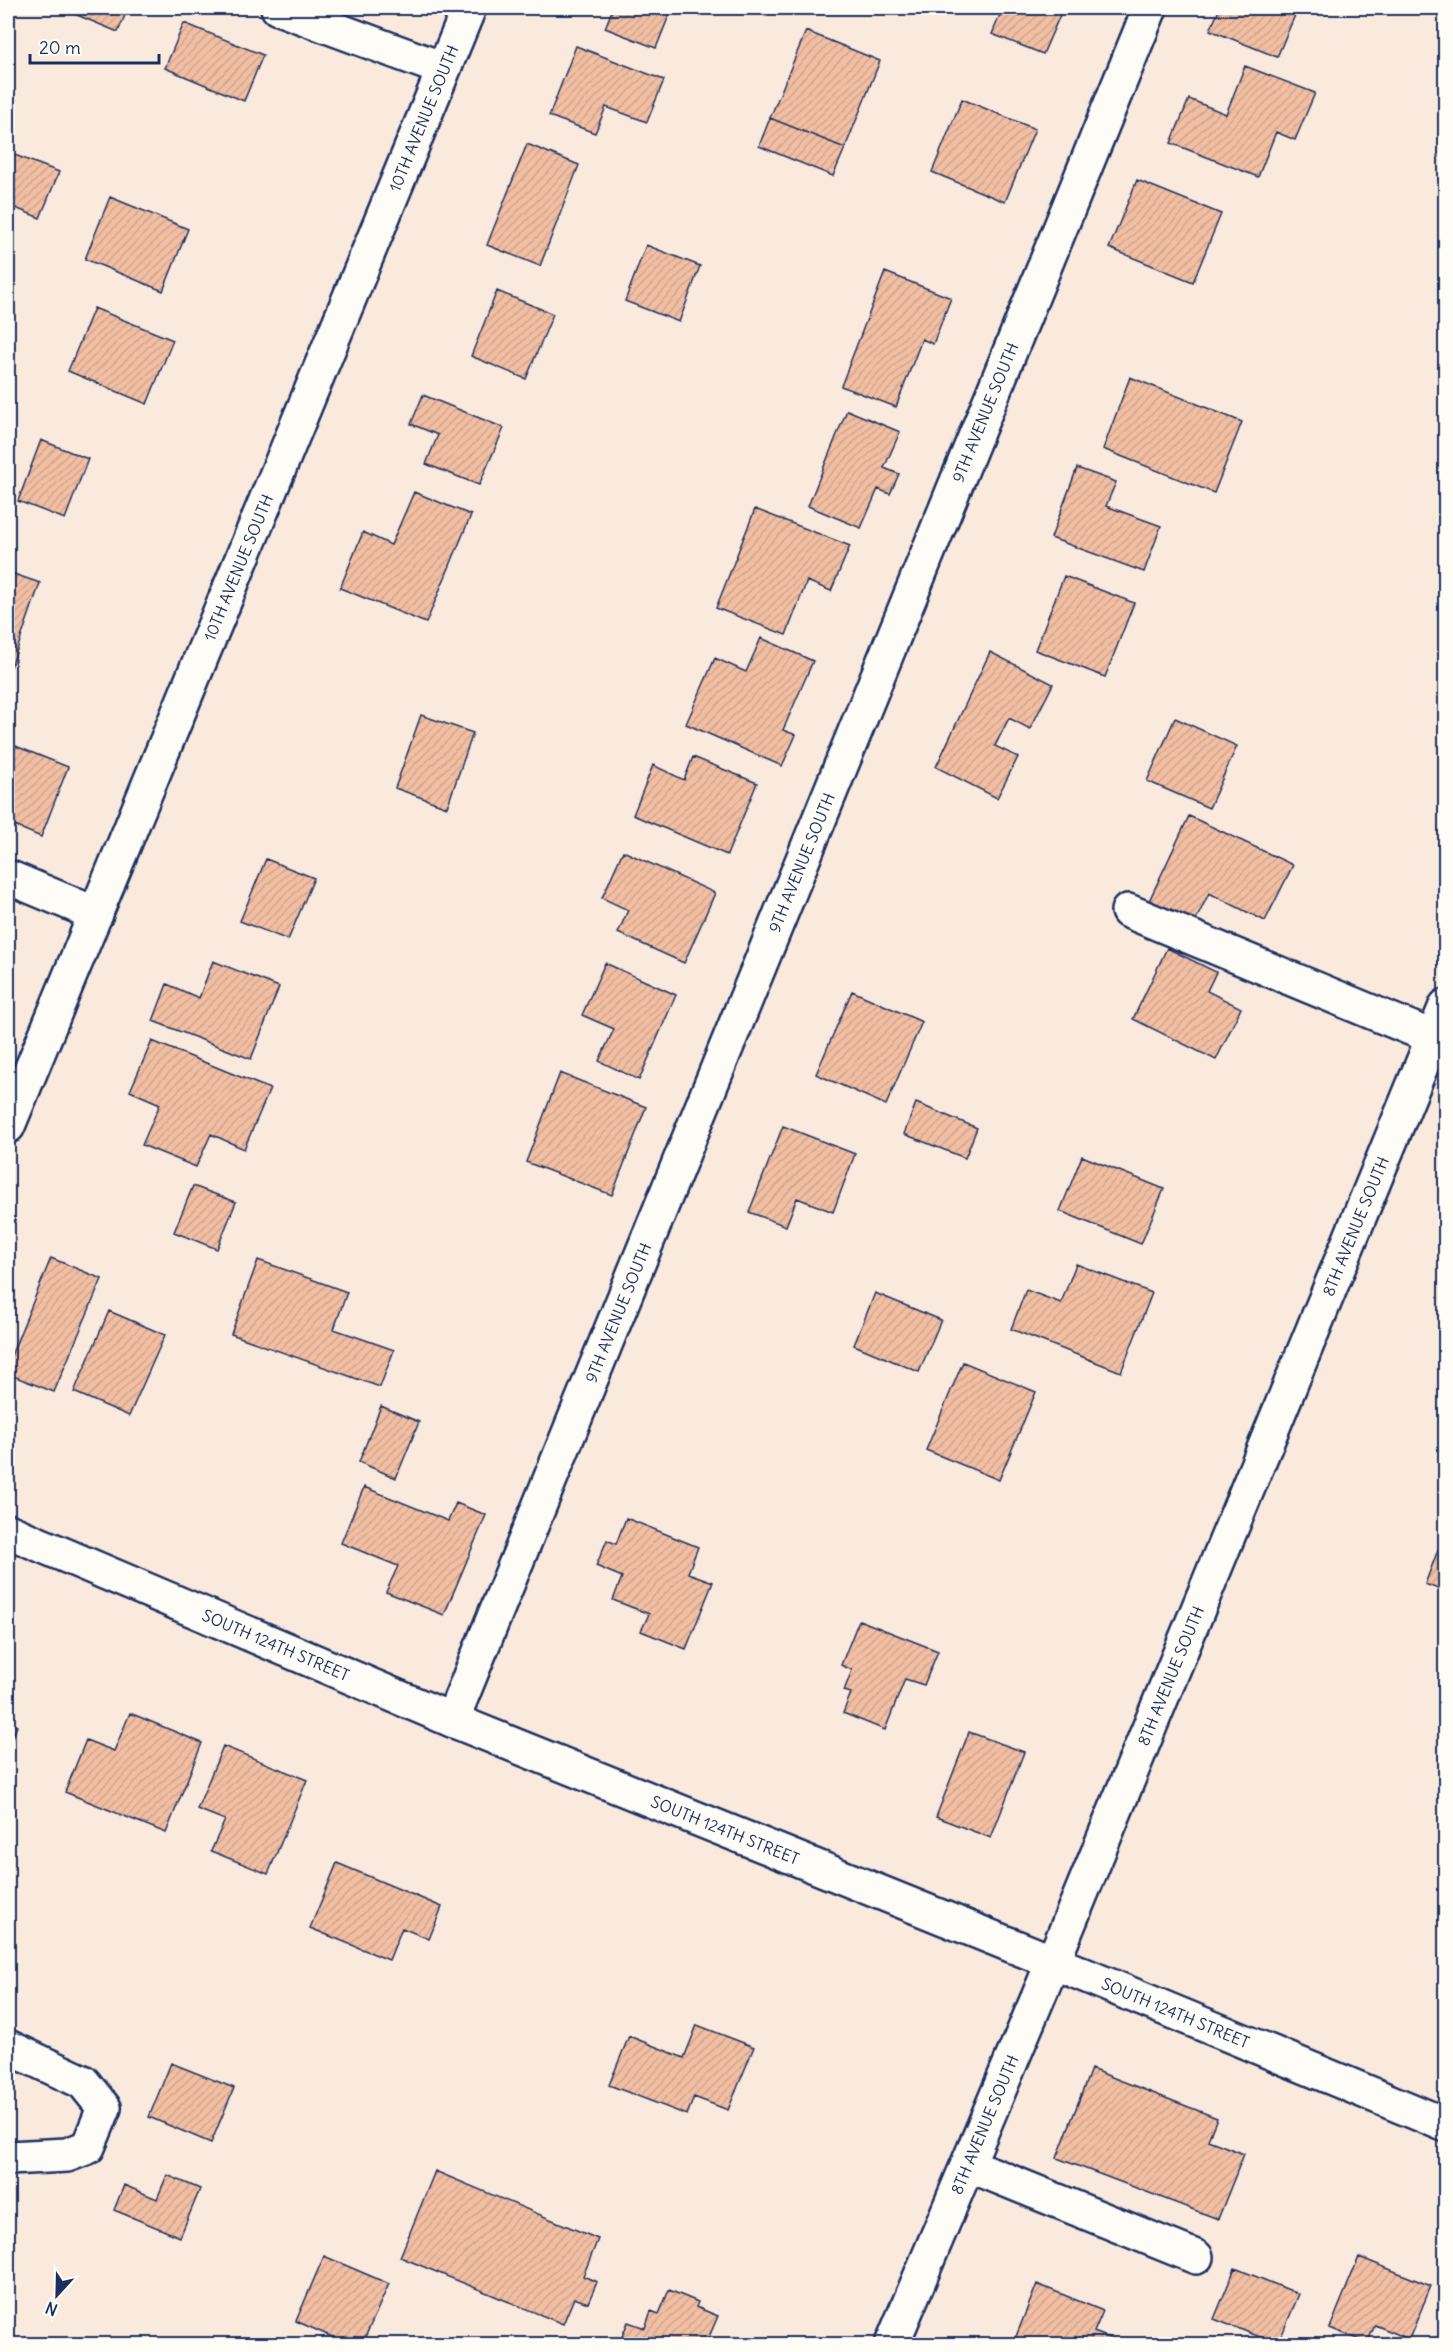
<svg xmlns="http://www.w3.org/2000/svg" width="1453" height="2352" font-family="Delius,sans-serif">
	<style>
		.building { fill: url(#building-hatch); stroke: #1b2f5e; stroke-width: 1.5 }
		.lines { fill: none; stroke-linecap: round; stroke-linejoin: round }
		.minor-casing { stroke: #1b2f5e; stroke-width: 38 }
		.minor { stroke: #fdfcf7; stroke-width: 33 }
		.labels { text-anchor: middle; stroke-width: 4.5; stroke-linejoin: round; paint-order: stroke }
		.street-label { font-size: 16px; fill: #1b2f5e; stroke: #fdfcf7 }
	</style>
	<defs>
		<pattern id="building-hatch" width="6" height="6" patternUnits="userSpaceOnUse" patternTransform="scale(1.5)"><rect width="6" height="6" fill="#f2bfa3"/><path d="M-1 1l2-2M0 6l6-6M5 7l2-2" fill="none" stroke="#cfa48f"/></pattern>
	</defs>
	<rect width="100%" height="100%" fill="#faeade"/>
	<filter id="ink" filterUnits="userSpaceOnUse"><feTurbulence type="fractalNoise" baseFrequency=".0167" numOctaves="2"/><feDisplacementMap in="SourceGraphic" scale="12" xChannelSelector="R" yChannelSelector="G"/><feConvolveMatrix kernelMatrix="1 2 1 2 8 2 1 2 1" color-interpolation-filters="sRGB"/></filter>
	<g filter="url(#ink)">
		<path class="building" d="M66,8H128L118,32L65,10Z
			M613,8H672L656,48L605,28Z
			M1003,8H1063L1043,54L992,34Z
			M1220,8H1298L1277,57L1210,30Z
			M184,23L263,55L244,101L165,68Z
			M806,31L880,61L845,148L770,118Z
			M576,46L664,80L647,122L606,107L595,133L549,116Z
			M1245,66L1315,93L1295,140L1276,132L1258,177L1171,143L1189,99L1226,114Z
			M962,99L1035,129L1005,202L932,172Z
			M770,118L845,148L833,176L759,146Z
			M527,144L579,165L540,266L487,245Z
			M12,154L59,172L40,218L8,205V165Z
			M1137,180L1221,214L1193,282L1109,248Z
			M110,197L188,229L163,291L85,259Z
			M646,245L700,266L679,322L625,301Z
			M885,272L951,298L933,344L922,339L896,407L841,386Z
			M497,291L553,314L526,379L471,356Z
			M94,308L173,340L147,404L68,371Z
			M1130,377L1242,422L1214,493L1103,449Z
			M423,395L504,428L479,485L426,464L438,435L411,424Z
			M847,410L900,432L884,468L899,474L890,494L878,489L861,528L808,506Z
			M41,440L88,459L65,519L18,501Z
			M1077,468L1116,482L1106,506L1161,526L1144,572L1051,538Z
			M414,492L471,515L426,623L340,588L363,532L391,545Z
			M755,509L850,546L831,591L807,581L786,635L716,608Z
			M8,572L40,583L11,667L8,666Z
			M1064,576L1134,603L1105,677L1035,650Z
			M761,638L813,661L783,730L796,735L782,766L686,724L715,658L746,672Z
			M990,652L1053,684L1030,729L1009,718L995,746L1018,757L997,798L936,767Z
			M421,715L473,733L447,807L395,788Z
			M1175,718L1237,746L1209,808L1147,781Z
			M8,743L68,767L41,837L8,823Z
			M693,757L757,783L727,855L633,815L653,765L684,780Z
			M1189,816L1293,865L1265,921L1209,893L1194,924L1149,901Z
			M623,851L715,893L684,963L618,933L628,910L602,898Z
			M266,859L314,878L288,940L240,921Z
			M1167,948L1216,972L1207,991L1241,1008L1216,1060L1133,1019Z
			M213,961L279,987L251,1059L153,1021L167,984L199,998Z
			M605,963L676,995L639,1080L599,1061L614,1029L582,1015Z
			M852,991L922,1022L886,1105L816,1074Z
			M152,1041L270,1089L244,1149L211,1134L196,1167L142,1145L160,1104L130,1091Z
			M560,1073L646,1107L612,1195L526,1162Z
			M916,1103L977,1128L965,1158L904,1134Z
			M783,1126L855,1154L833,1212L797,1198L786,1226L749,1212Z
			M1082,1156L1164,1189L1141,1244L1060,1211Z
			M193,1186L236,1202L217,1249L174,1232Z
			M51,1258L102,1279L54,1392L8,1374V1363Z
			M258,1260L347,1292L334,1329L394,1350L380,1387L231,1334Z
			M1076,1264L1152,1293L1121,1372L1011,1329L1026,1290L1061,1303Z
			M875,1293L941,1320L919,1372L854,1345Z
			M109,1311L165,1335L129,1416L74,1392Z
			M963,1362L1036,1392L999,1480L926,1450Z
			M381,1406L419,1422L396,1478L359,1462Z
			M364,1487L448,1521L456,1503L486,1515L444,1615L386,1592L398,1566L341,1543Z
			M626,1518L698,1547L688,1573L713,1582L686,1649L641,1631L649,1614L613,1600L622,1577L596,1566L607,1540L616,1544Z
			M1446,1529V1592L1425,1584Z
			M859,1620L938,1651L924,1685L905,1679L885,1730L843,1713L851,1693L844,1691L852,1670L841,1665Z
			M130,1713L202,1743L166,1833L65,1792L86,1740L114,1751Z
			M8,1723L17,1726L8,1749Z
			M969,1732L1024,1752L991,1838L936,1817Z
			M223,1746L307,1780L268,1874L211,1851L225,1820L197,1809Z
			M337,1863L442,1907L429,1939L402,1928L389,1960L310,1928Z
			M697,2025L754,2047L728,2110L694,2097L687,2115L609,2085L629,2036L684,2058Z
			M171,2063L234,2088L211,2143L149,2117Z
			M1091,2069L1217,2118L1208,2140L1244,2154L1218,2219L1057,2158Z
			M435,2171L598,2239L583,2276L597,2282L588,2303L574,2298L563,2324L400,2257Z
			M167,2175L200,2189L180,2237L114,2210L124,2185L157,2199Z
			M324,2256L389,2284L362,2344H348L296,2321Z
			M1359,2257L1431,2286L1409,2339L1375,2325L1367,2343L1330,2328Z
			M1235,2268L1299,2294L1278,2344L1214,2319Z
			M1037,2284L1103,2311L1094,2332L1125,2344H1013Z
			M669,2290L698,2302L696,2307L718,2316L706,2344H619L628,2322L645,2328L651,2311L659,2314Z"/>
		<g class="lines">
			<defs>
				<g id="minor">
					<path d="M278,8L443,69"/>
					<path d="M8,877L96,914"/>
					<path d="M1128,911L1432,1037"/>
					<path id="s1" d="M8,1126L469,8"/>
					<path id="s2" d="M8,1531L452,1720L1053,1962L1446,2125"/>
					<path id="s3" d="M452,1720L1150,8"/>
					<path d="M8,2047L83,2082L104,2108L88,2147L67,2155L8,2158"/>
					<path d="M969,2165L1196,2257"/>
					<path id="s4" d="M892,2344L1053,1962L1446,1006"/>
				</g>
			</defs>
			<use href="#minor" class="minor-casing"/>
			<use href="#minor" class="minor"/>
		</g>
	</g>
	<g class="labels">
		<g class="street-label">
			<text dy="6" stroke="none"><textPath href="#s1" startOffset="1090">10TH AVENUE SOUTH</textPath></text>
			<text dy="6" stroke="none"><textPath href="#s3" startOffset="1412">9TH AVENUE SOUTH</textPath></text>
			<text dy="6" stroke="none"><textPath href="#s1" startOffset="604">10TH AVENUE SOUTH</textPath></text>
			<text dy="6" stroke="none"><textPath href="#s3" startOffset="926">9TH AVENUE SOUTH</textPath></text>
			<text dy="6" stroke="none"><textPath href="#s4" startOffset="1210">8TH AVENUE SOUTH</textPath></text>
			<text dy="6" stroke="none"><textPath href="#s3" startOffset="440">9TH AVENUE SOUTH</textPath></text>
			<text dy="6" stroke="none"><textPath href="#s2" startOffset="291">SOUTH 124TH STREET</textPath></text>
			<text dy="6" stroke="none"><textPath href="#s4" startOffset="724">8TH AVENUE SOUTH</textPath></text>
			<text dy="6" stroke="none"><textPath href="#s2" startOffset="777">SOUTH 124TH STREET</textPath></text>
			<text dy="6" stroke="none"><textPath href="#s2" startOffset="1263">SOUTH 124TH STREET</textPath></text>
			<text dy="6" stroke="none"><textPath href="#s4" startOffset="238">8TH AVENUE SOUTH</textPath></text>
		</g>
	</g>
	<rect width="1453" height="2352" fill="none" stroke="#fdfcf7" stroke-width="30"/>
	<rect x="15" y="15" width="1423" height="2322" fill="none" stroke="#1b2f5e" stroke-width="2" filter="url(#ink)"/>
	<g transform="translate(57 2295) rotate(202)" stroke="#fdfcf7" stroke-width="4.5" paint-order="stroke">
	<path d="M0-4.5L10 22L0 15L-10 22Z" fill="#1b2f5e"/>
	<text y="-9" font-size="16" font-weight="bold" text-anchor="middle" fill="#1b2f5e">N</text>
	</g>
	<path d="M30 54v9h129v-9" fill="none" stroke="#1b2f5e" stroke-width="3"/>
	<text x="39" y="54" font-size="18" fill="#1b2f5e" stroke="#fdfcf7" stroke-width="4.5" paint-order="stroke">20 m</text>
</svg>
